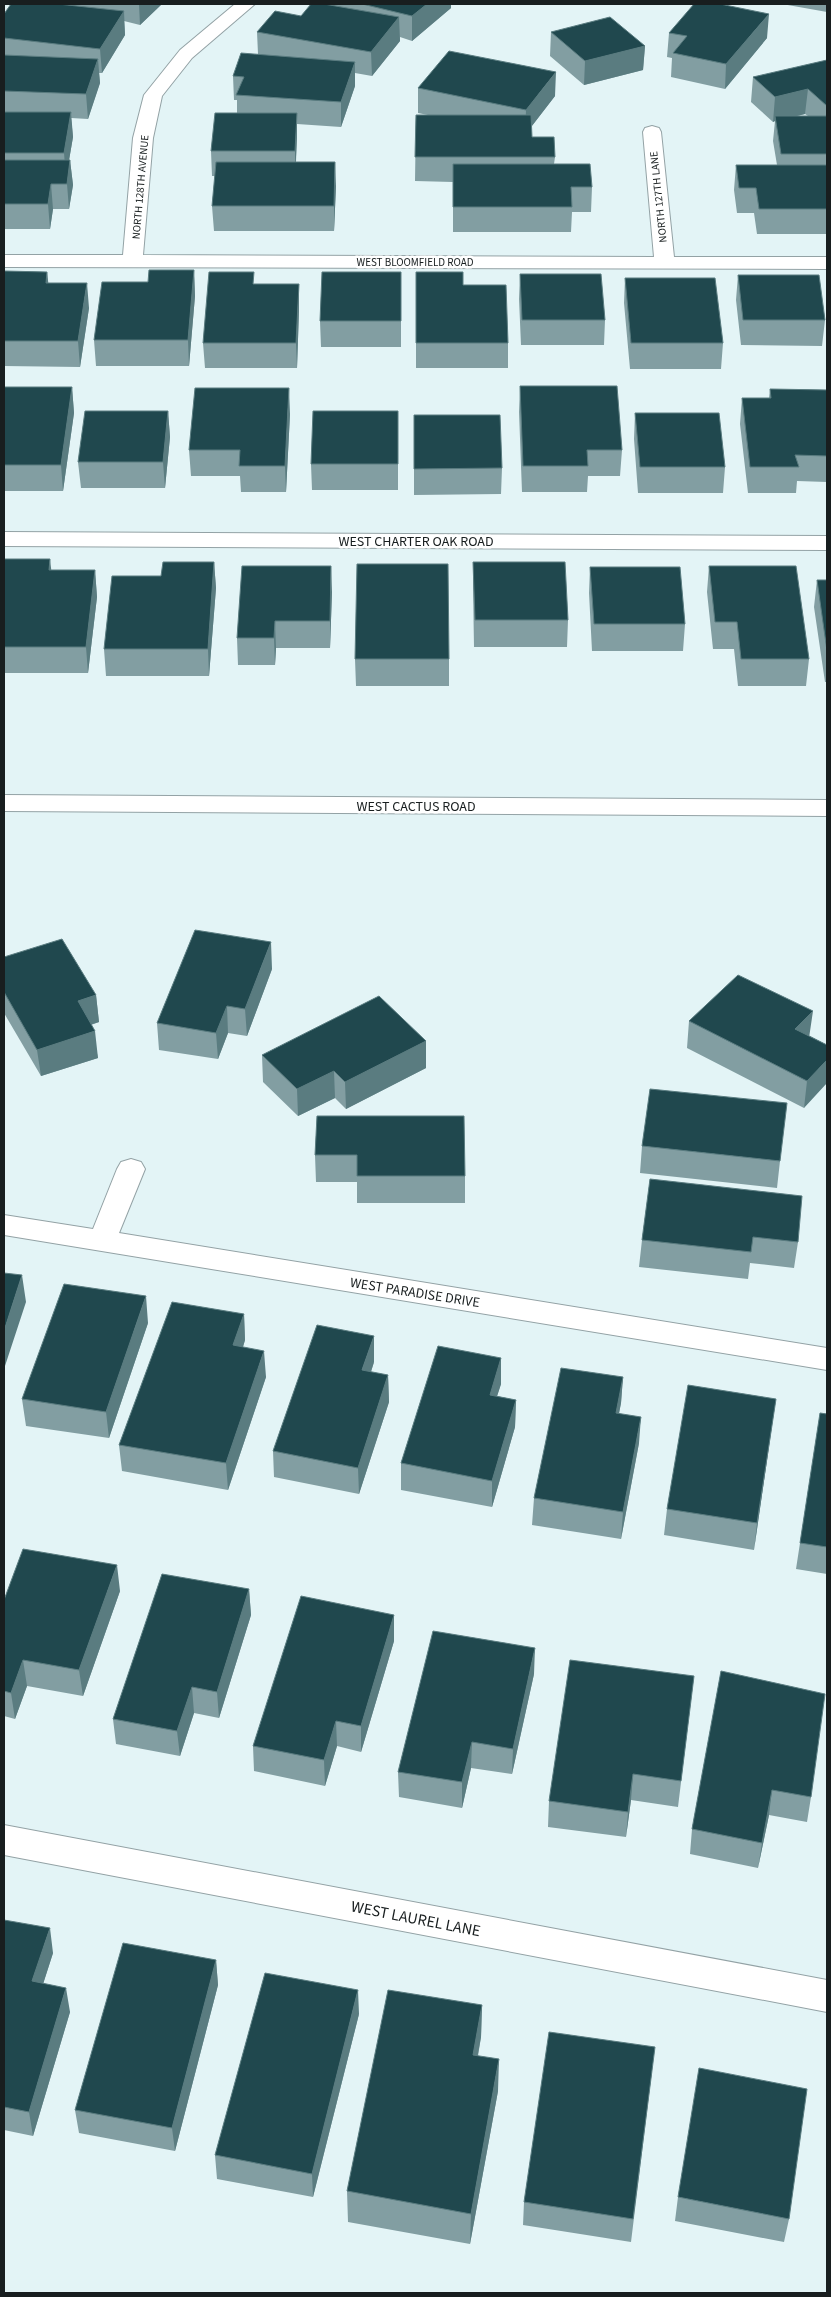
<svg xmlns="http://www.w3.org/2000/svg" width="831" height="2297" font-family="'Source Sans 3',sans-serif">
	<style>
		.lines { fill: none; stroke-linecap: round; stroke-linejoin: round }
		.street-casing { stroke: #93a2a5; stroke-width: 2 }
		.secondary-casing { stroke: #93a2a5; stroke-width: 2 }
		.street { fill: #fff; fill-rule: evenodd }
		.secondary { fill: #fff; fill-rule: evenodd }
		.wall { fill: #829ea2; fill-rule: evenodd }
		.shaded-wall { fill: #5a7c80 }
		.building { fill: #20484e; stroke: #5a7c80 }
		.labels { text-anchor: middle; stroke-width: 5; stroke-linejoin: round; paint-order: stroke }
		.far-street-label { font-size: 11px; fill: #181e1f; stroke: #fff }
		.street-label { font-size: 14px; fill: #181e1f; stroke: #fff }
		.near-street-label { font-size: 16px; fill: #181e1f; stroke: #fff }
	</style>
	<rect width="100%" height="100%" fill="#e3f4f6"/>
	<g class="lines">
		<defs>
			<path id="street" d="M235,4H255L192,58L162,96L153,138L143,255L654,257L643,132L645,128L652,126L659,128L661,132L674,257H827V269L4,267V255H123L133,138L144,95L180,50Z
				M4,532L827,536V550L4,546Z
				M131,1159L141,1162L145,1169L119,1233L827,1348V1370L4,1235V1215L93,1229L117,1169L121,1162Z
				M4,1825L827,1980V2012L4,1855Z"/>
			<path id="secondary" d="M4,795L827,800V816L4,811Z"/>
		</defs>
		<use href="#street" class="street-casing"/>
		<use href="#secondary" class="secondary-casing"/>
		<use href="#street" class="street"/>
		<use href="#secondary" class="secondary"/>
	</g>
	<path class="wall" d="M11,4H162L140,25L124,21L125,35L102,73H99L100,83L88,119L71,118L73,137L69,160H70L73,185L69,209H53L50,229H4V14Z
		M326,4H451V8L412,41L400,37V41L372,76L355,73V86L341,127L297,124V137L296,162L336,186L334,231H214L212,206L215,176H212L211,151L237,113V100H234L233,76L258,54L257,32L301,16Z
		M782,4H827V12Z
		M551,32L645,46L643,70L584,85L550,56Z
		M669,33L767,38L725,89L671,77L672,58L667,57Z
		M827,60V234H757L754,213H737L734,190L736,165H777L773,141L775,121L773,122L751,102L753,77ZM805,114L808,116H797Z
		M418,88L555,96L531,127L532,137L555,157L554,164L592,187L591,212H572L571,232H453V182L415,181L416,115H428L418,113Z
		M194,270L195,296L189,366H96L94,340L148,282Z
		M4,271L47,272L48,283L89,308L80,367L4,366Z
		M401,272V347H321L320,321Z
		M416,272L508,343V368H416Z
		M520,274L605,320L604,345H521L519,299Z
		M738,275L825,320L822,346L741,345L736,300Z
		M625,278L723,343L721,369H630L624,303Z
		M299,284V310L297,368H205L203,343Z
		M520,386L622,450L620,476H588L587,492H522L519,412Z
		M4,387H72L74,413L63,491H4Z
		M770,389L827,390V482L797,481L796,493H748L740,424L742,398H769Z
		M168,411L170,437L165,488H81L78,462Z
		M398,411V490H312L311,464Z
		M635,413L725,467L723,493H638L634,439Z
		M290,414L286,492H241L240,476H191L189,450Z
		M414,415L502,468L501,494L414,495Z
		M4,559L51,570H95L97,597L88,673H4Z
		M214,562L216,588L209,676H106L104,649L161,576Z
		M473,562L568,620L567,647H474L473,588Z
		M709,566L809,659L806,686H738L734,649H713L707,592Z
		M590,567L685,624L683,651H592L589,593Z
		M817,580H827V682H825L814,607Z
		M332,592L330,648H276L275,665H238L237,638Z
		M355,659H449V686H356Z
		M4,957L96,995L99,1022L91,1025L98,1058L41,1076L4,1013Z
		M272,969L247,1036L228,1033L218,1059L159,1050L157,1023Z
		M689,1021L810,1036L827,1045L804,1108L687,1048Z
		M426,1041V1068L346,1109L335,1098L298,1116L263,1082L262,1055Z
		M317,1116L465,1176V1203H357V1182H316L315,1155Z
		M642,1146L780,1161L777,1188L640,1173Z
		M650,1179L798,1242L794,1268L750,1263L748,1279L639,1267L642,1240Z
		M244,1314L245,1340L243,1347L266,1377L228,1490L122,1471L119,1445Z
		M148,1323L109,1438L26,1426L22,1399Z
		M501,1358V1384L497,1396L516,1400L515,1427L492,1507L401,1490V1463Z
		M374,1362L371,1372L388,1375L389,1402L359,1494L274,1477L273,1451Z
		M623,1377L621,1403L619,1413L639,1443L621,1539L532,1525L534,1498Z
		M776,1399L754,1550L664,1535L667,1509Z
		M820,1413L827,1414V1574L796,1569Z
		M249,1589L251,1615L219,1718L194,1713L180,1756L116,1744L113,1719Z
		M120,1591L83,1696L27,1686L15,1719L4,1716V1600Z
		M394,1615V1641L361,1752L337,1746L325,1786L254,1771L253,1746Z
		M721,1671L811,1797L807,1822L769,1815L758,1868L690,1854L692,1829Z
		M534,1674L512,1774L471,1768L462,1808L399,1797L398,1772Z
		M694,1676L678,1807L631,1800L626,1837L548,1827L549,1801Z
		M4,1920L53,1953L43,1984L70,2012L33,2136L4,2130Z
		M216,1960L218,1985L175,2151L79,2133L75,2110Z
		M482,2005L481,2037L478,2056L498,2091L470,2244L348,2222L347,2191Z
		M359,2014L313,2197L217,2179L215,2155Z
		M652,2071L631,2242L523,2225L524,2202Z
		M678,2197L789,2219L784,2242L675,2221Z"/>
	<path class="shaded-wall" d="M139,4H162L140,25Z
		M427,4H451V8L412,41V16Z
		M124,11L125,35L102,73L100,49Z
		M769,14L767,38L725,89L726,64Z
		M399,17L400,41L372,76L371,52Z
		M645,46L643,70L584,85L585,61Z
		M98,59L100,83L88,119L86,94Z
		M355,62V86L341,127V102Z
		M556,72L555,96L525,135L526,110Z
		M808,89L805,114L776,121L775,116V121L773,122L775,97Z
		M827,105V129L824,130L827,106Z
		M71,112L73,137L66,178L64,153Z
		M297,113V137L295,176V151Z
		M70,160L73,185L69,209L67,184Z
		M335,162L336,186L334,231V206Z
		M51,184L53,209L50,229L48,204Z
		M194,270L195,296L189,366L188,340Z
		M47,272L50,297L46,283Z
		M87,283L89,308L80,367L78,341Z
		M299,284V310L297,368L296,343Z
		M72,387L74,413L63,491L61,465Z
		M289,388L290,414L286,492L285,466Z
		M168,411L170,437L165,488L163,462Z
		M50,559L53,585L49,570Z
		M214,562L216,588L209,676L208,649Z
		M331,566L332,592L330,648V621Z
		M95,570L97,597L88,673L86,647Z
		M275,621L276,648L275,665L274,638Z
		M271,942L272,969L247,1036L245,1009Z
		M96,995L99,1022L80,1028L78,1001Z
		M227,1006L228,1033L218,1059L216,1033Z
		M813,1011L809,1038L795,1029Z
		M95,1031L98,1058L41,1076L37,1050Z
		M426,1041V1068L346,1109L345,1082Z
		M827,1060V1083L804,1108L807,1081Z
		M334,1071L335,1098L298,1116L297,1089Z
		M22,1275L26,1302L4,1369V1331Z
		M146,1296L148,1323L109,1438L106,1412Z
		M244,1314L245,1340L235,1372L233,1345Z
		M374,1336V1362L363,1396L362,1370Z
		M264,1351L266,1377L228,1490L226,1463Z
		M501,1358V1384L489,1421L490,1395Z
		M388,1375L389,1402L359,1494L358,1468Z
		M623,1377L621,1403L614,1439L616,1413Z
		M776,1399L772,1425L754,1550L757,1523Z
		M516,1400L515,1427L492,1507V1481Z
		M641,1417L639,1443L621,1539L623,1512Z
		M117,1565L120,1591L83,1696L79,1670Z
		M249,1589L251,1615L219,1718L217,1692Z
		M394,1615V1641L361,1752V1726Z
		M535,1648L534,1674L512,1774L513,1749Z
		M23,1660L27,1686L15,1719L11,1693Z
		M192,1687L194,1713L180,1756L177,1731Z
		M336,1721L337,1746L325,1786L324,1760Z
		M472,1742L471,1768L462,1808V1782Z
		M633,1774L631,1800L626,1837L628,1812Z
		M772,1790L769,1815L758,1868L762,1843Z
		M50,1928L53,1953L36,2006L32,1981Z
		M216,1960L218,1985L175,2151L172,2128Z
		M66,1988L70,2012L33,2136L29,2112Z
		M358,1990L359,2014L313,2197L312,2174Z
		M482,2005L481,2037L472,2087L473,2055Z
		M499,2059L498,2091L470,2244L471,2214Z"/>
	<path class="building" d="M11,4H58L124,11L100,49L4,38V14Z
		M311,4H324L399,17L371,52L257,32L275,11L301,16Z
		M362,4H427L412,16Z
		M694,4H720L769,14L726,64L673,53L687,36L669,33Z
		M610,17L645,46L585,61L551,32Z
		M449,51L556,72L526,110L418,88Z
		M241,53L355,62L341,102L236,95L244,77L233,76Z
		M4,55L98,59L86,94L4,91Z
		M827,60V106L808,89L775,97L753,77Z
		M4,112H71L64,153H4Z
		M215,113H297L295,151H211Z
		M416,115H531L532,137H554L555,157H415Z
		M775,116H827V154H781Z
		M4,160H70L67,184H51L48,204H4Z
		M216,162H335L334,206H212Z
		M453,164H590L592,187H571L572,207H453Z
		M736,165H827V209H759L756,188H739Z
		M149,270H194L188,340H94L102,282H148Z
		M4,271L47,272L46,283H87L78,341H4Z
		M209,272H254L253,284H299L296,343H203Z
		M322,272H401V321H320Z
		M416,272H463V285H506L508,343H416Z
		M520,274H601L605,320H522Z
		M738,275H819L825,320H743Z
		M625,278H715L723,343H631Z
		M520,386H617L622,450H587L588,466H523Z
		M4,387H72L61,465H4Z
		M195,388H289L285,466H239L240,450H189Z
		M770,389L827,390V456L795,455L799,467H750L742,398H771Z
		M85,411H168L163,462H78Z
		M313,411H398V464H311Z
		M635,413H719L725,467H640Z
		M414,415H500L502,468L414,469Z
		M4,559H50L49,570H95L86,647H4Z
		M163,562H214L208,649H104L112,576H161Z
		M473,562H565L568,620H475Z
		M357,564H448L449,659H355Z
		M242,566H331L330,621H275L274,638H237Z
		M709,566H796L809,659H741L737,622H715Z
		M590,567H680L685,624H594Z
		M817,580H827V651Z
		M195,930L271,942L245,1009L227,1006L216,1033L157,1023Z
		M62,939L96,995L78,1001L95,1031L37,1050L4,992V957Z
		M738,975L813,1011L795,1029L827,1045V1060L807,1081L689,1021Z
		M379,996L426,1041L345,1082L334,1071L297,1089L262,1055Z
		M650,1089L787,1103L780,1161L642,1146Z
		M317,1116H464L465,1176H357V1155H315Z
		M650,1179L802,1196L798,1242L753,1237L751,1252L642,1240Z
		M4,1273L22,1275L4,1331Z
		M64,1284L146,1296L106,1412L22,1399Z
		M172,1302L244,1314L233,1345L264,1351L226,1463L119,1445Z
		M317,1325L374,1336L362,1370L388,1375L358,1468L273,1451Z
		M438,1346L501,1358L490,1395L516,1400L492,1481L401,1463Z
		M561,1368L623,1377L616,1413L641,1417L623,1512L534,1498Z
		M688,1385L776,1399L757,1523L667,1509Z
		M820,1413L827,1414V1547L800,1543Z
		M23,1549L117,1565L79,1670L23,1660L11,1693L4,1691V1600Z
		M162,1574L249,1589L217,1692L192,1687L177,1731L113,1719Z
		M301,1596L394,1615L361,1726L336,1721L324,1760L253,1746Z
		M433,1631L535,1648L513,1749L472,1742L462,1782L398,1772Z
		M570,1660L694,1676L681,1781L633,1774L628,1812L549,1801Z
		M721,1671L825,1694L811,1797L772,1790L762,1843L692,1829Z
		M4,1920L50,1928L32,1981L66,1988L29,2112L4,2107Z
		M123,1943L216,1960L172,2128L75,2110Z
		M265,1973L358,1990L312,2174L215,2155Z
		M388,1990L482,2005L473,2055L499,2059L471,2214L347,2191Z
		M549,2032L655,2047L633,2219L524,2202Z
		M699,2068L807,2089L789,2219L678,2197Z"/>
	<g class="labels">
		<g class="far-street-label">
			<text transform="translate(140 187) rotate(-85)" y="4">NORTH 128TH AVENUE</text>
			<text transform="translate(658 197) rotate(-96)" y="4">NORTH 127TH LANE</text>
			<text x="415" y="266">WEST BLOOMFIELD ROAD</text>
		</g>
		<g class="street-label">
			<text x="416" y="546">WEST CHARTER OAK ROAD</text>
			<text x="416" y="811">WEST CACTUS ROAD</text>
			<text transform="translate(415 1292) rotate(9)" y="5">WEST PARADISE DRIVE</text>
		</g>
		<g class="near-street-label">
			<text transform="translate(416 1918) rotate(11)" y="6">WEST LAUREL LANE</text>
		</g>
	</g>
	<rect width="831" height="2297" fill="none" stroke="#181e1f" stroke-width="10"/>
</svg>
